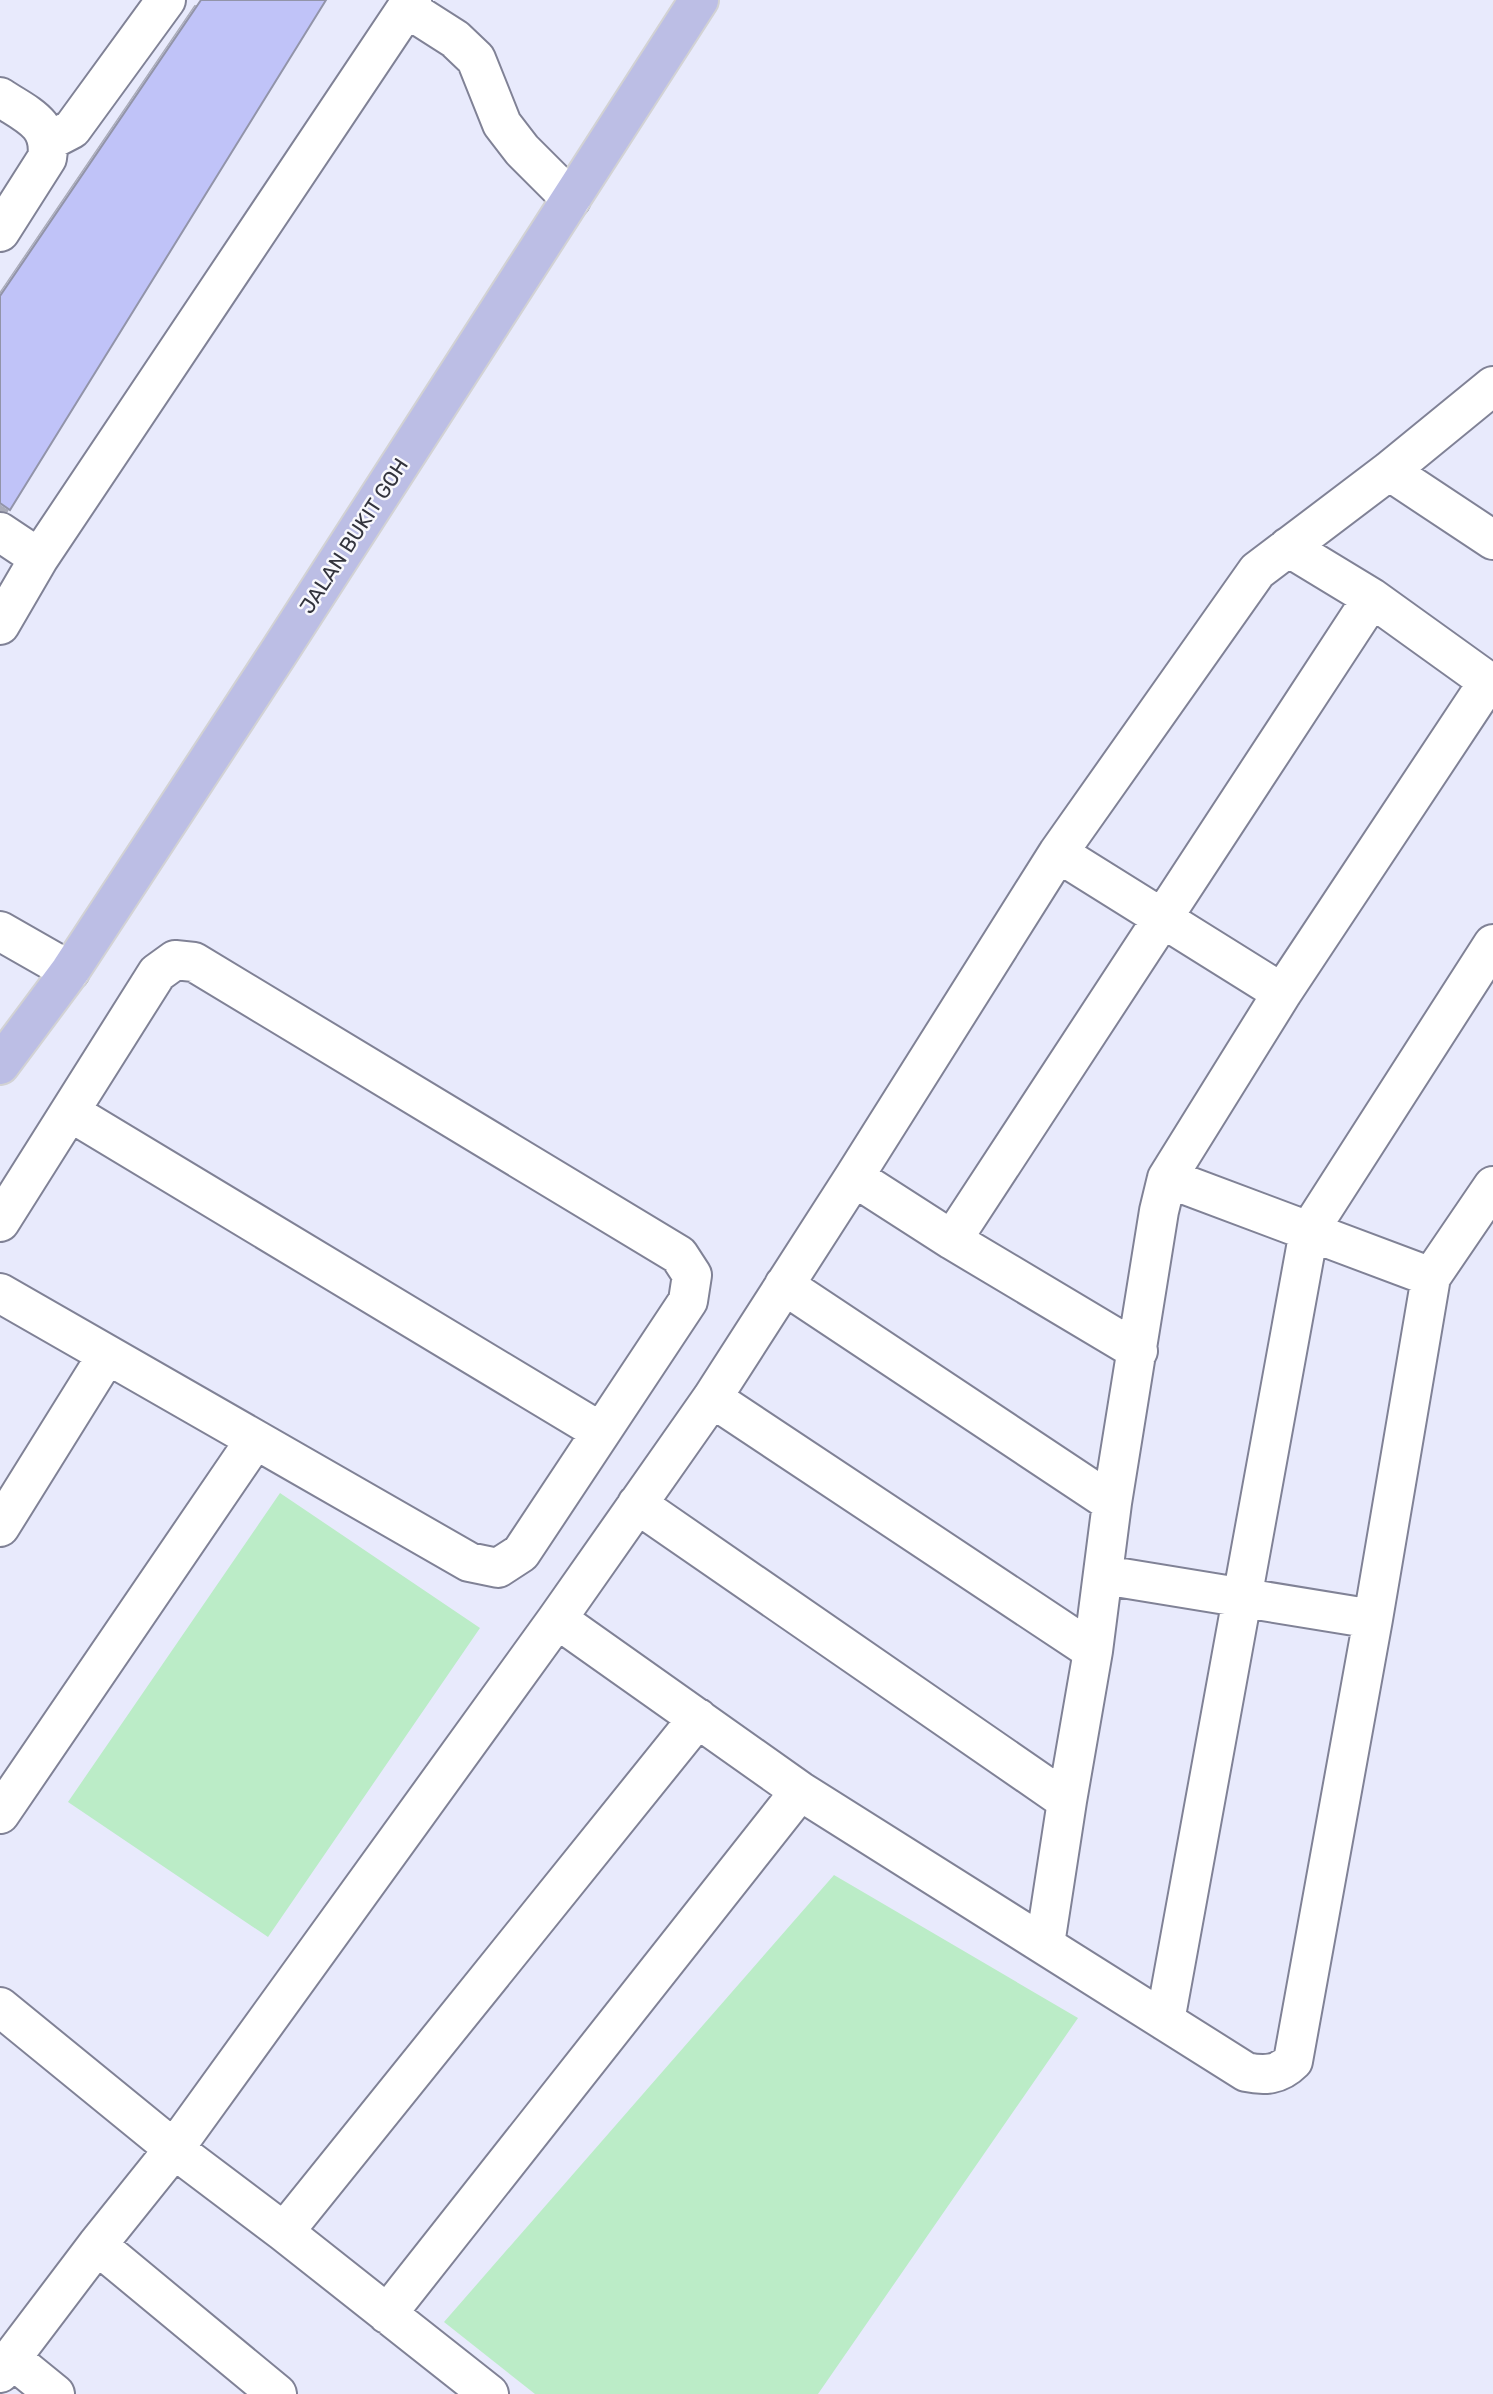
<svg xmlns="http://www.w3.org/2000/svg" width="1493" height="2394" font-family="Rubik,sans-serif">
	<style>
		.green { fill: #bbecc7 }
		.building { fill: #c0c3f8; stroke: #9294a9; stroke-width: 2; filter: url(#shadow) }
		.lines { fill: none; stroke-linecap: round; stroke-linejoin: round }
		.minor-casing { stroke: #808296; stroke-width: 42 }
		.major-casing { stroke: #d2d2d4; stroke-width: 42 }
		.minor { stroke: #fff; stroke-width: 38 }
		.major { stroke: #bcbee5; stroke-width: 38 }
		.labels { text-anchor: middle; stroke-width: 5; stroke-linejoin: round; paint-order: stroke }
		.street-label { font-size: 21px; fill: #33343d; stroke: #f8f8fd }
	</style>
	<defs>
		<filter id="shadow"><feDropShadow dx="-6" dy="6" stdDeviation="0" flood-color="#0004"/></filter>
	</defs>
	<rect width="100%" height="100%" fill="#e8eafc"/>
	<path class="green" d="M280,1493L480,1628L268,1937L68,1802Z
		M834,1875L1078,2018L818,2394H535L444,2322Z"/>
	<path class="building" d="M201,0H326L10,510L0,503V296Z"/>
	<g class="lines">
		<defs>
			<path id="minor" d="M408,9L455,39L476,59L502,124L522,150L571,199
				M0,97C25,114 53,123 47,158L0,232
				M47,142L72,129L166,0
				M1389,471L1493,540
				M0,532L39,558
				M1288,547L1372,598L1493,685
				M0,625L39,558L412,0
				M1058,853L1282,993
				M0,931L70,971
				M70,1112L601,1432
				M854,1177L952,1240L1138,1351
				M1167,1178L1431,1277
				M0,1222L157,973L175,960L194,962L679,1255L692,1275L688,1301L521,1553L498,1568L469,1562L0,1293
				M952,1240L1372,598
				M784,1285L1112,1503
				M712,1398L1093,1651
				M637,1504L1067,1801
				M0,1527L107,1355
				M1104,1575L1373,1619
				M557,1619L800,1791L1246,2072C1265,2076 1279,2075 1293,2061L1373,1619L1431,1277L1493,1186
				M0,1814L255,1440
				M1045,1944L1067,1801L1093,1651L1112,1503L1159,1211L1167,1178L1282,993L1488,682
				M0,2007L174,2149L284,2232L489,2394
				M1165,2021L1309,1231L1493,944
				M284,2232L698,1718
				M97,2245L277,2394
				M387,2314L800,1791
				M12,2359L55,2394
				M0,2373L97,2245L174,2149L557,1619L712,1398L854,1177L1058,853L1257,571L1389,471L1493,386"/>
			<path id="major" d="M0,1065L70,971L279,652L699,0"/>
		</defs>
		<use href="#minor" class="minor-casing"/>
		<use href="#major" class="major-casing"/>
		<use href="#minor" class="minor"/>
		<use href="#major" class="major"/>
	</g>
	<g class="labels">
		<g class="street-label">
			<text transform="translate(354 536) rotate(-57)" y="7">JALAN BUKIT GOH</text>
		</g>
	</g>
</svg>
